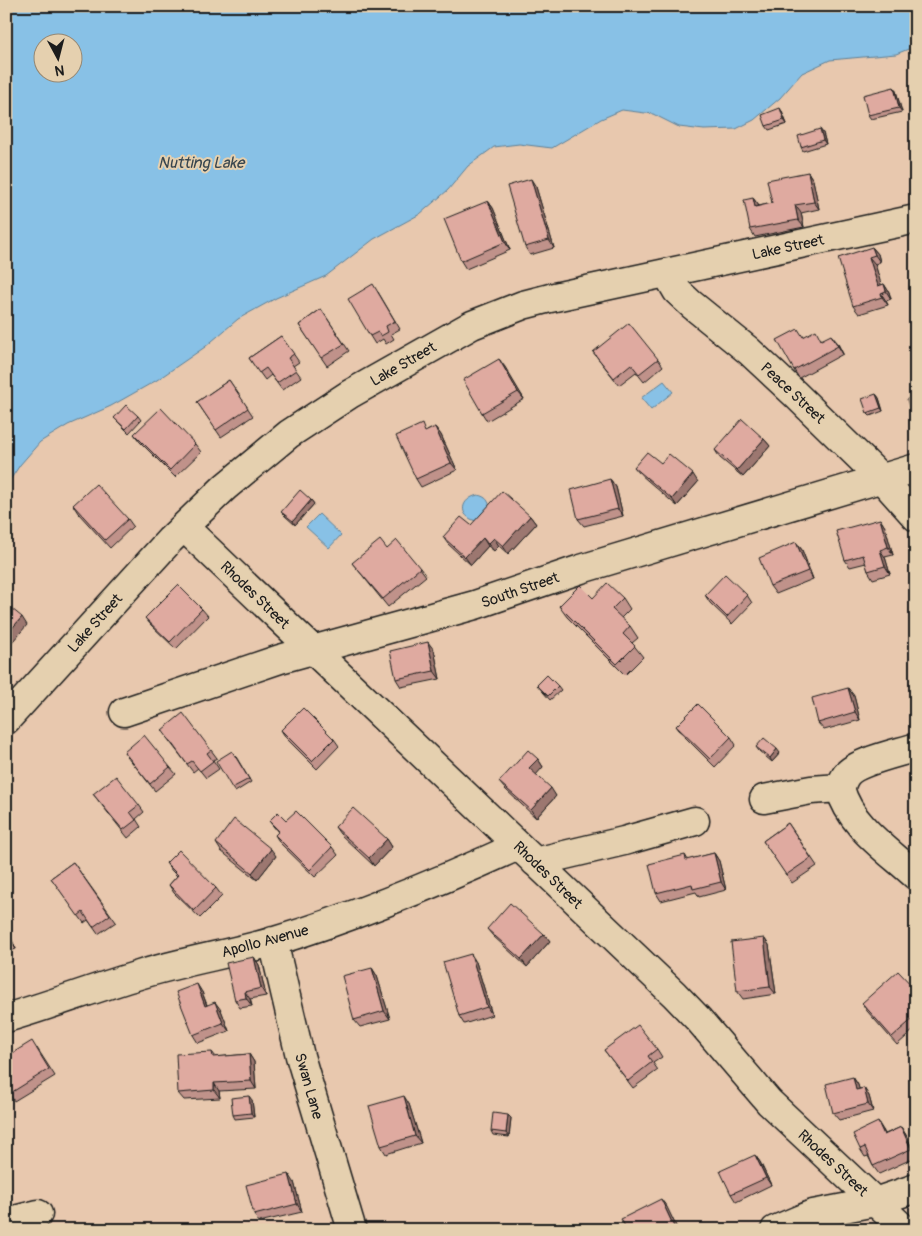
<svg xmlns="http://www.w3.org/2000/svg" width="922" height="1236" font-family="Pangolin,sans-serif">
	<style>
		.water { fill: #88c1e6; stroke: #5d7f95; fill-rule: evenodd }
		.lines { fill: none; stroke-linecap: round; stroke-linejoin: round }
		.minor-casing { stroke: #1c1c1c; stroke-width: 31 }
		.minor { stroke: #e5d0af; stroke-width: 28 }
		.wall { fill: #c0928a; stroke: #1c1c1c }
		.shaded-wall { fill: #9c7770; stroke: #1c1c1c }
		.building { fill: #dfaaa0; stroke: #1c1c1c }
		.labels { text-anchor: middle; stroke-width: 4; stroke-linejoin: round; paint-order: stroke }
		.street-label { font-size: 15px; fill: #1c1c1c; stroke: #e5d0af }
		.water-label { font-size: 16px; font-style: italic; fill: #37454e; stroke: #e5d0af }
	</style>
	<rect width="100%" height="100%" fill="#e8c8ae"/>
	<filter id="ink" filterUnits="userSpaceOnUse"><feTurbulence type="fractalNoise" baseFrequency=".02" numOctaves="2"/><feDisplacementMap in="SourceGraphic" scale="10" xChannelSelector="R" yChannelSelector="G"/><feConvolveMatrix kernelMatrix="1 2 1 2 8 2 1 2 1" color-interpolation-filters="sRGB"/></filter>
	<g filter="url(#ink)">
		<path class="water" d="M6,6H916V46L896,54L830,60L802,73L780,98L754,120L736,129L704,130L679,127L653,114L622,110L601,119L552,148L519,144L494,147L468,166L448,190L420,214L374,239L326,276L276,298L238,319L205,347L157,380L111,406L68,425L40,442L20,465L6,486ZM42,42H72V72H42Z
			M664,381L673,392L651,410L641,398Z
			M478,495C486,497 489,500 490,509L476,521C458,516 460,499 478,495Z
			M319,514L341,535L329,548L306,527Z"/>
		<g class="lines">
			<defs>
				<path id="minor" d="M667,274L677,291L691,304L749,351L795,394L881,478L916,517
					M184,527L674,994L699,1020L769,1102L905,1230
					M124,712L280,659L475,605L581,569L916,468
					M6,720L170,540L225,487L289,434L350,394L472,325L523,305L550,298L916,219
					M840,788C850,826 888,850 916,876
					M840,788C842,784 843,780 845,777C853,762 899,753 916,747
					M764,799L811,790L840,788
					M535,862L624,841L695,821
					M273,941L300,1056L352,1230
					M6,1018C51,1005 95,988 139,975C184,961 230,954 275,941C358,916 439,882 518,846
					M6,1222L38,1214
					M775,1230L813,1214L875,1202L916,1188"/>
			</defs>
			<use href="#minor" class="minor-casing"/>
			<use href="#minor" class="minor"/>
		</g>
		<path class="wall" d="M894,87L896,91L902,112L871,119L868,115Z
			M780,108L782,112L787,124L769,130L766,126Z
			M823,133L826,144L803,151L801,147Z
			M808,172L813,180L819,209L801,213L804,227L755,237L750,229L753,198L759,206L772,203Z
			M536,187L554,248L530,255L525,247Z
			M488,201L493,208L510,250L466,269L461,261Z
			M872,247L878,254L880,262L875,264L881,285L884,284L889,292L891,299L886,301L888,305L859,314L853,306Z
			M378,292L400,329L391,334L394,339L386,344L383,339L375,344L370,336Z
			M321,309L349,351L327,366L299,325Z
			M281,336L299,362L293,366L301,377L282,390L271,375L265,380L249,358Z
			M803,336L837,342L843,354L799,378L794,370Z
			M593,352L658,359L663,366L644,382L636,372L619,385Z
			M499,359L524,399L487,421L482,413Z
			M229,380L253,416L221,437L197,402Z
			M876,394L879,398L883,411L870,416L867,413Z
			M138,416L141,420L129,433L114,418Z
			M435,427L441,435L457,470L421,487L416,479L427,431Z
			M134,434L195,444L201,452L175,477L140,442Z
			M764,439L770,446L743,477L720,458L715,450Z
			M661,463L698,482L677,506L640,474L634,467Z
			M610,479L616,487L623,516L584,526L578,519Z
			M311,500L314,504L295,525L284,515L281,512Z
			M73,505L128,519L133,526L110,548L78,513Z
			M530,516L536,524L508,554L499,546L494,551L488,546L471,565L448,544L443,537L471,525Z
			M880,519L885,527L893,555L885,557L890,574L873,579L868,571L866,563L850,567L845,560Z
			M796,542L802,550L813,579L776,594L770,586Z
			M387,549L420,568L426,576L388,607L358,570L352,563Z
			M705,595H747L752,603L732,624L710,603Z
			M593,598H623L630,609L621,618L630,626L638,638L632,643L643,657L625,675L567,617L559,606Z
			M202,609L208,616L176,649L151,625L145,618Z
			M434,650L440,679L401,687L396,679Z
			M537,685L558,686L561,690L550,700Z
			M848,688L854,696L860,720L824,730L818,723Z
			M676,726L731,737L736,745L715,767L682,734Z
			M281,730L334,739L339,746L317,769L286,738Z
			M167,738L211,750L217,758L213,760L219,769L206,778L198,768L193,772Z
			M756,747L780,753L772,762L759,751Z
			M124,752L170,767L176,774L155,791Z
			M235,755L251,782L235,792L232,788Z
			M538,759L543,767L536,774L556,796L536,818L505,789L499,782Z
			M93,794L139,805L144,812L136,819L141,827L128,838Z
			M286,820L332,847L338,855L315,877L280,843L275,835L278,832L269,821Z
			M788,823L817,866L792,883L763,841Z
			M335,827L387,839L392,847L374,866L340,834Z
			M216,843L276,856L257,880L221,851Z
			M714,853L719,861L726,890L699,897L696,892L661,901L656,893L685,855L688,860Z
			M73,862L116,922L98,934L88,920L84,923L51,878Z
			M166,863L216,888L222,896L200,918L174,893L169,885L177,876L172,871Z
			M6,927L16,949L6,953Z
			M487,929L544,934L550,941L527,967L493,936Z
			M764,938L769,945L776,994L743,999L737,991Z
			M254,957L259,965L266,996L250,999L252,1006L240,1008L235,1000Z
			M476,962L492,1015L464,1024L459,1016Z
			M372,968L377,976L390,1019L360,1027L354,1020Z
			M916,990V1028L897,1045L867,1011L862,1003Z
			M202,992L207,1005L221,1010L229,1031L198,1043L193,1035Z
			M37,1048L55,1076L14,1101L6,1089Z
			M657,1049L662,1057L653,1063L658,1070L633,1088L604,1050Z
			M212,1052L216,1057L249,1054L254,1062L256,1089L219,1091L220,1098L184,1100L178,1093Z
			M853,1077L858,1085L859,1089L864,1088L869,1096L873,1111L839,1120L833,1113Z
			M252,1100L254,1117L235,1119L233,1115Z
			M409,1104L421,1143L386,1154L381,1146Z
			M511,1118L509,1137L493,1135L491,1131Z
			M901,1127L906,1135L916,1157L879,1174L873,1166L868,1156L865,1157L860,1149L883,1130L885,1134Z
			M755,1155L760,1162L771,1185L736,1202L731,1194Z
			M294,1182L302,1212L259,1222L254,1215Z"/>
		<path class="shaded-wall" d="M894,87L896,91L902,112L899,108Z
			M780,108L782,112L787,124L784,120Z
			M820,129L823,133L826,144L823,140Z
			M808,172L813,180L819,209L814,202Z
			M531,179L536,187L554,248L549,240Z
			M753,198L759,206L755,207Z
			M488,201L493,208L510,250L505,242Z
			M795,205L801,213L804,227L798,220Z
			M872,247L878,254L880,262L875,255Z
			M869,257L875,264L884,294L878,286Z
			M884,284L889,292L891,299L886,291Z
			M881,293L886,301L888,305L882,297Z
			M831,335L837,342L843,354L838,346Z
			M499,359L505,367L524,399L518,392Z
			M876,394L879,398L883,411L881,408Z
			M435,427L441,435L457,470L451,463Z
			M764,439L770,446L743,477L737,470Z
			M693,474L698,482L677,506L672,499Z
			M610,479L616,487L623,516L618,509Z
			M311,500L314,504L295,525L293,521Z
			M530,516L536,524L508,554L503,546Z
			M880,519L885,527L893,555L888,547Z
			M483,538L488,546L471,565L465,557Z
			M494,538L499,546L494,551L488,544Z
			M796,542L802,550L813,579L808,571Z
			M880,550L885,557L890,574L885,566Z
			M22,617L27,625L6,649V635Z
			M428,642L434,650L440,679L434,671Z
			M848,688L854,696L860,720L855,712Z
			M777,749L780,753L772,762L770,758Z
			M538,759L543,767L535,776L529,768Z
			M551,788L556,796L536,818L531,810Z
			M387,839L392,847L374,866L369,858Z
			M271,849L276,856L257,880L252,873Z
			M714,853L719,861L726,890L721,882Z
			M6,927L16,949L8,937L6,933Z
			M544,934L550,941L527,967L521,959Z
			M764,938L769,945L776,994L770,987Z
			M471,954L476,962L492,1015L487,1007Z
			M254,957L259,965L266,996L261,988Z
			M372,968L377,976L390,1019L384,1011Z
			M197,984L202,992L210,1014L205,1006Z
			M245,992L250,999L252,1006L246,998Z
			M215,1002L221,1010L229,1031L223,1023Z
			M249,1054L254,1062L256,1089L251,1081Z
			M853,1077L858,1085L862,1098L856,1090Z
			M214,1083L219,1091L220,1098L214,1090Z
			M864,1088L869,1096L873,1111L868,1104Z
			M249,1096L252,1100L254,1117L251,1113Z
			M404,1096L409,1104L421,1143L415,1136Z
			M508,1115L511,1118L509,1137L506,1133Z
			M878,1122L883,1130L889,1143L884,1135Z
			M901,1127L906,1135L916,1156L911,1149Z
			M755,1155L760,1162L771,1185L766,1178Z
			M289,1174L294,1182L302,1212L297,1204Z
			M661,1199L667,1207L678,1230H676L675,1229Z"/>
		<path class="building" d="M894,87L899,108L868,115L863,95Z
			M780,108L784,120L766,126L762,115Z
			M820,129L823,140L801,147L798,136Z
			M808,172L814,202L795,205L798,220L750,229L744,200L753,198L755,207L772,203L767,180Z
			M531,179L549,240L525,247L507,186Z
			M488,201L505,242L461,261L444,219Z
			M872,247L875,255L869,257L878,286L884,284L886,291L881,293L882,297L853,306L838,258Z
			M373,284L395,321L386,326L388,332L381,336L378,332L370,336L348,299Z
			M321,309L344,344L321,358L299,325Z
			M629,323L658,359L639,374L631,364L614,378L593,352Z
			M798,329L803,337L816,330L821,340L831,335L838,346L794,370L777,340Z
			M281,336L294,354L288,358L296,370L277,383L266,368L259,373L249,358Z
			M499,359L518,392L482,413L463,380Z
			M229,380L248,408L216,430L197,402Z
			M876,394L881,408L867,413L862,399Z
			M916,396V426L914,427L907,399Z
			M126,405L138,416L126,429L114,418Z
			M161,408L195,444L170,470L134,434Z
			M742,419L764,439L737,470L715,450Z
			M422,424L425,432L435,427L451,463L416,479L396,436Z
			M647,452L661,463L669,454L693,474L672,499L634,467Z
			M610,479L618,509L578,519L571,490Z
			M96,484L128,519L105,540L73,505Z
			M300,490L311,500L293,521L281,512Z
			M502,491L530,516L503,546L494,538L488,544L483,538L465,557L443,537L461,517L471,525Z
			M880,519L888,547L880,550L885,566L868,571L863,555L845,560L836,531Z
			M380,540L387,549L397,540L420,568L383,599L352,563Z
			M796,542L808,571L770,586L759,558Z
			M725,574L747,595L727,617L705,595Z
			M607,583L623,598L612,609L630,626L623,634L635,646L617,664L559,606L580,585L593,598Z
			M178,585L202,609L170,642L145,618Z
			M6,604L22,617L6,635Z
			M428,642L434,671L396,679L390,651Z
			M547,675L558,686L548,696L537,685Z
			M848,688L855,712L818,723L812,698Z
			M698,704L731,737L710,759L676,726Z
			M303,708L334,739L312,761L281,730Z
			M183,713L211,750L207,753L213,761L200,771L192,761L187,764L162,730Z
			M144,735L170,767L150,784L124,752Z
			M764,738L777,749L770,758L756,747Z
			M528,750L538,759L529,768L551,788L531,810L499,782Z
			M232,751L249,779L232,788L216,761Z
			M116,776L139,805L130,812L136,820L123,830L93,794Z
			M353,808L387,839L369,858L335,827Z
			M296,811L332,847L310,870L275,835L279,831L269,821L278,812L286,820Z
			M234,819L271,849L252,873L216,843Z
			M788,823L811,858L786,875L763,841Z
			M179,850L216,888L194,911L169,885L178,875L166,863Z
			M714,853L721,882L693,889L692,884L656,893L649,864L685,855L686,860Z
			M73,862L110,915L93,927L83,912L78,916L51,878Z
			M510,903L544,934L521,959L487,929Z
			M764,938L770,987L737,991L731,942Z
			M471,954L487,1007L459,1016L443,962Z
			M254,957L261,988L245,992L246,998L235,1000L226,963Z
			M372,968L384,1011L354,1020L342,976Z
			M898,971L916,990V1008L913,1010L916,1014V1016L892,1037L862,1003Z
			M197,984L205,1006L215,1002L223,1023L193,1035L176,992Z
			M638,1025L657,1049L648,1056L652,1062L628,1081L604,1050Z
			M32,1041L49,1069L9,1094L6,1089V1057Z
			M212,1052L213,1057L249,1054L251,1081L214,1083V1090L178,1093L176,1054Z
			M853,1077L856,1090L864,1088L868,1104L833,1113L826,1084Z
			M249,1096L251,1113L233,1115L231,1098Z
			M404,1096L415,1136L381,1146L369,1106Z
			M493,1113L508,1115L506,1133L491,1131Z
			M878,1122L884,1135L901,1127L911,1149L873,1166L865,1147L860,1149L853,1134Z
			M755,1155L766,1178L731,1194L720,1171Z
			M289,1174L297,1204L254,1215L246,1185Z
			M661,1199L675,1229L673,1230H627L621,1219Z"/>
	</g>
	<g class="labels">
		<g class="street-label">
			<text transform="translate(788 247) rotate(-12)" y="5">Lake Street</text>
			<text transform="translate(403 364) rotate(-30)" y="5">Lake Street</text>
			<text transform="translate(793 393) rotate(43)" y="5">Peace Street</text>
			<text transform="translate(520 590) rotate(-19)" y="5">South Street</text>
			<text transform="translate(255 595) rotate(44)" y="5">Rhodes Street</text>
			<text transform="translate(95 623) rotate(-48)" y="5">Lake Street</text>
			<text transform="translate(548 875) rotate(44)" y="5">Rhodes Street</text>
			<text transform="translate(265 941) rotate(-15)" y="5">Apollo Avenue</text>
			<text transform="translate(309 1086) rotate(74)" y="5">Swan Lane</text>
			<text transform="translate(833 1163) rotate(43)" y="5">Rhodes Street</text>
		</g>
		<g class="water-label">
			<text x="201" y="168">Nutting Lake</text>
		</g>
	</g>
	<rect width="922" height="1236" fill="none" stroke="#e5d0af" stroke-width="25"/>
	<rect x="12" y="12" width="897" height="1211" fill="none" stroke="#1c1c1c" stroke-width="2" filter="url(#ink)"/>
	<g transform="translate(58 58) rotate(173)"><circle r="24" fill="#e5d0af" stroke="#958874"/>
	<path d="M0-4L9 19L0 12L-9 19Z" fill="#1c1c1c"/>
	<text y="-8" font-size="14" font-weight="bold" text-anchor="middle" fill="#1c1c1c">N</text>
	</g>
</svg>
